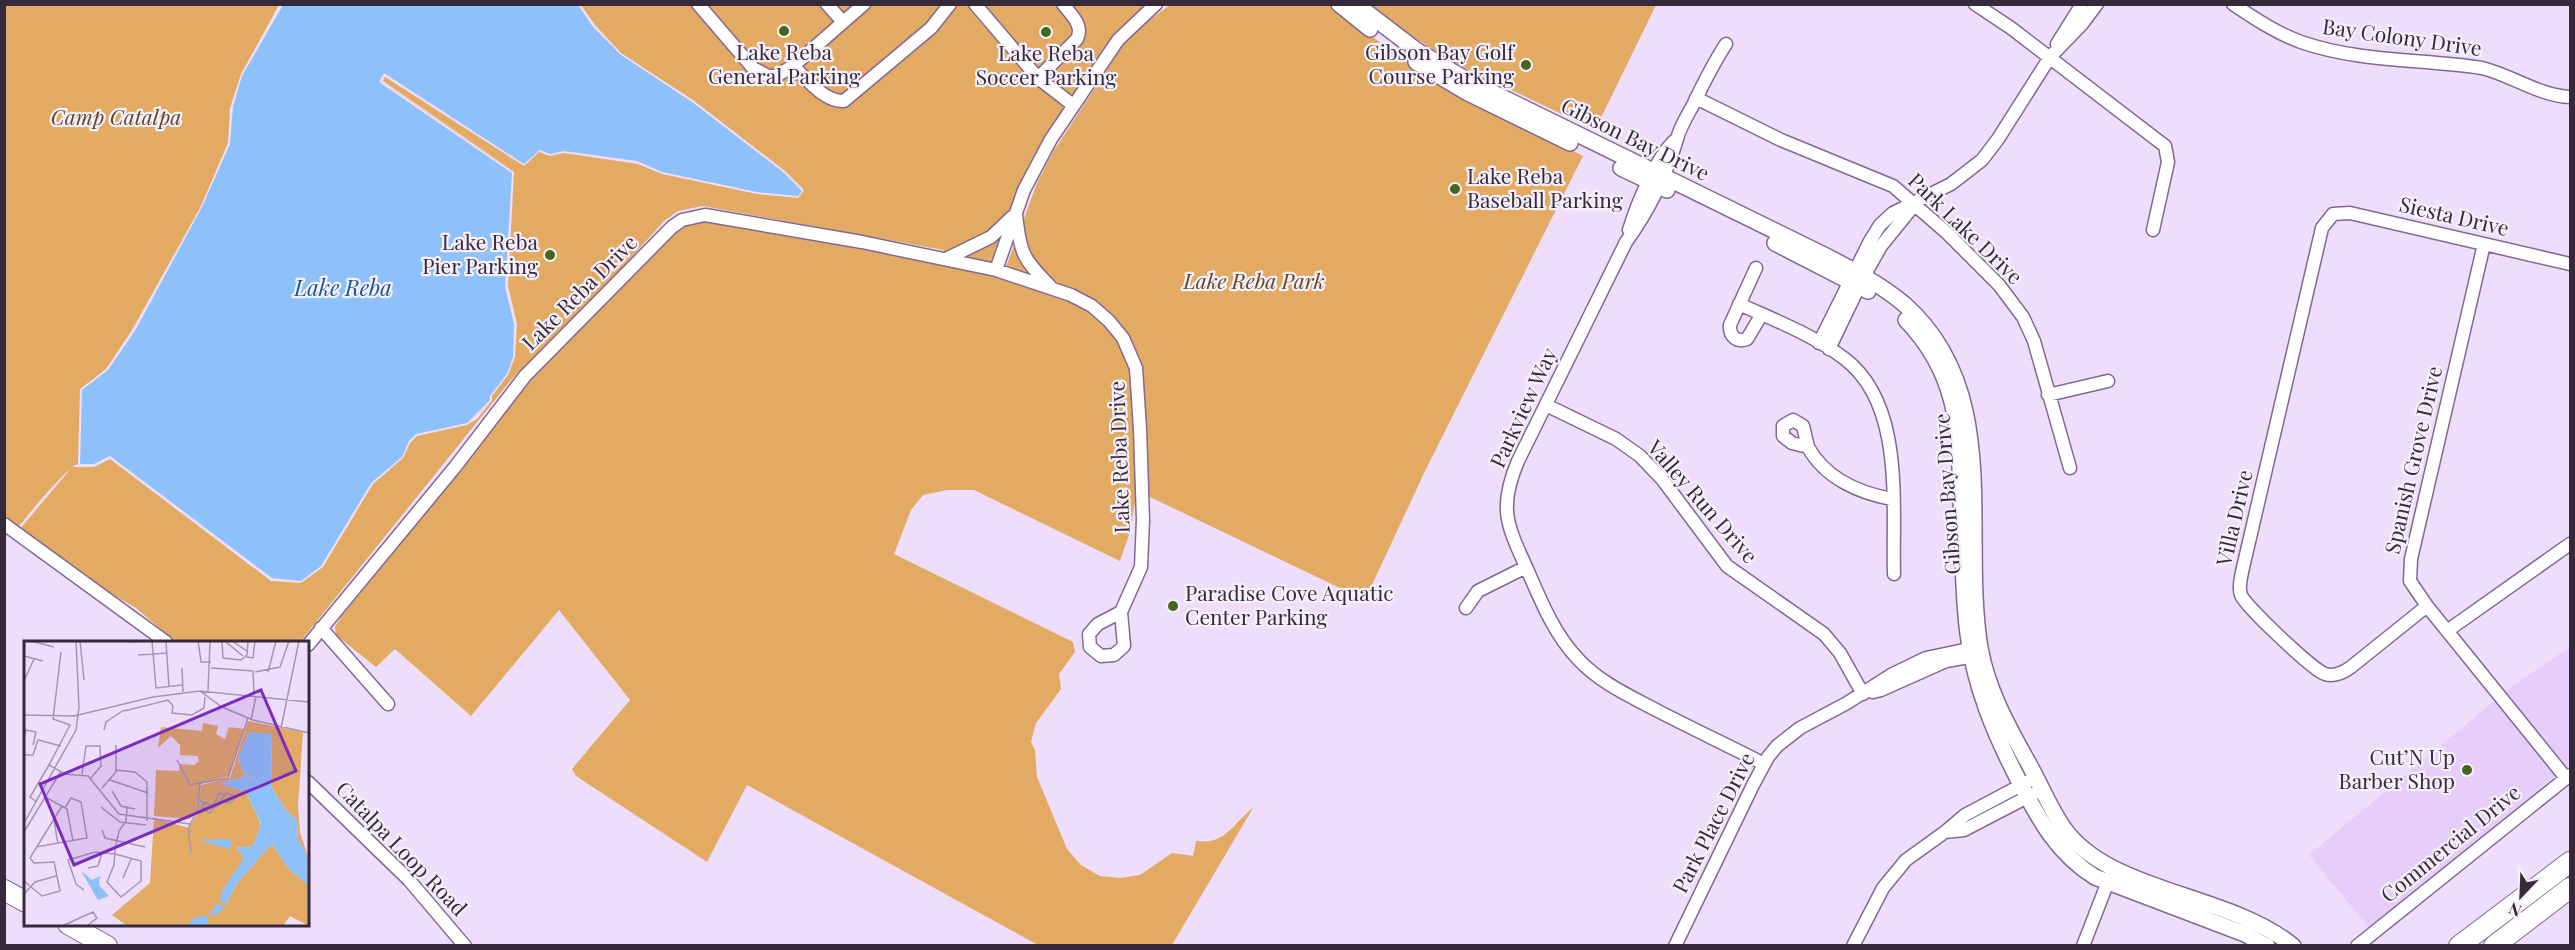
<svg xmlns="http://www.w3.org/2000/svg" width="2575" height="950" font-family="'Playfair Display',serif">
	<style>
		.built { fill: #e7cdf9 }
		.green { fill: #e2aa62 }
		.water { fill: #8ec1fa }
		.pier { fill: #efdefb }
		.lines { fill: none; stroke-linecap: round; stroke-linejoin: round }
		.minor-casing { stroke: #826893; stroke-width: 15 }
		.tertiary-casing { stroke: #826893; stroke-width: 18 }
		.primary-casing { stroke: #826893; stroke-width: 22 }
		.minor { stroke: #fff; stroke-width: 12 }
		.tertiary { stroke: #fff; stroke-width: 15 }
		.primary { stroke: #fff; stroke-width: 20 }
		.poi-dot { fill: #43671f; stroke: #f6f0fa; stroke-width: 2 }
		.labels { text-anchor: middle; stroke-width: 4.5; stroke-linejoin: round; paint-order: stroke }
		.street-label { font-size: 21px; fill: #352a3c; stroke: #f6f0fa }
		.poi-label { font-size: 21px; fill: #352a3c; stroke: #f6f0fa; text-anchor: end }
		.park-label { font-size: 21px; font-style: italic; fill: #604624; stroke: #f6f0fa }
		.water-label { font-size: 22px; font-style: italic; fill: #145797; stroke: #f6f0fa }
		.inset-road { fill: none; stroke: #a596af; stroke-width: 1.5 }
		.view { fill: #7b2cbf; fill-opacity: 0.15; stroke: #7b2cbf; stroke-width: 3 }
		.inset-edge { fill: none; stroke: #352a3c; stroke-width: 3 }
	</style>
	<rect width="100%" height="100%" fill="#efdefb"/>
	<path class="built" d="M2570,647V763L2370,929L2309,855L2511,687Z"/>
	<path class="green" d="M4,5H279L241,74L230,108L228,143L200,208L132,330L106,369L80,389L78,464C68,466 26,517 17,529L4,517Z
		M581,5H1147L1116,32L1102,50L1033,157L1009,213L992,262L989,263L938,249L703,206L678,211L664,221L611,280L511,380L300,642H176L136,608L103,589L19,530L72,467H94L110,459L271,581L301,583L323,567L373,484L403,458L410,443L417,436L467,425L477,419L492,400V396L508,375L515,357L517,324L508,286L514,172L381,81L384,76L524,166L539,152L550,156L564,153L638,164L662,174L757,194L798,198L804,190L785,171L693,100L621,53L595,25Z
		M1170,5H1331L1412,67L1583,156L1425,471L1365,600L1150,497L1136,496L1130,532L1120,561L974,490H947L923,495L911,510L894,554L1073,642L1075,652L1059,674L1061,689L1036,723L1031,742L1035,750L1037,777L1067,849L1081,865L1100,876L1120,878L1140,875L1172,853L1193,856L1196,841C1226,845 1232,824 1253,808L1172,945H1038L747,785L707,862L576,776L572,769L630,700L559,610L471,716L395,649L376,667L336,635L335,627L341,617L491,431L525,386L678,229L697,221L709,222L964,268L1002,278L1037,183L1053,152L1124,44L1141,26Z
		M1372,5H1656L1595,130L1455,63L1407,33Z"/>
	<path class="water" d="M283,5H578L593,27L621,55L692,102L783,172L802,191L798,196L757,192L662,172L637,161L564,151L550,154L540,150L524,164L384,73L379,82L512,173L505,287L514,324L513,357L507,374L490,396V400L467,423L416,434L409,441L402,457L371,483L321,566L301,581L272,578L110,456L94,464H80L82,390L108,370L135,331L202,207L230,144L233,107L242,76Z"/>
	<path class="pier" d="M384,76L524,167L385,77L383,81L514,171L381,81Z"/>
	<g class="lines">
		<defs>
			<path id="minor" d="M698,4L753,68L768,76H776L793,66L864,4
				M827,4L843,22
				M975,4L1038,78L1073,105
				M1975,4L2011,28L2165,146L2168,162L2153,230
				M2233,4C2254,18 2276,33 2301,42C2358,62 2422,59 2482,68C2511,75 2540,96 2570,97
				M1726,44C1713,64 1703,84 1693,105C1687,116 1680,127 1677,139C1666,176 1649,210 1626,242L1518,461C1498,508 1507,525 1527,569C1541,601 1554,634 1578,659C1600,683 1630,696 1658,711C1693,729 1729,746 1764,764
				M2057,44L2082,4
				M793,66C807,79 824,102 844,101L931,28L950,4
				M1038,78L1077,39C1084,25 1071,15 1063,4
				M1696,98L1781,140L1893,186L1946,232L1999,285L2023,317L2034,341L2070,468
				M1016,215C1021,254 1022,258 1050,286
				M1629,230C1637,204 1655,160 1674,141
				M2484,244L2411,559L2410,581L2427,606L2566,778
				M946,259L991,237L1012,217
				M1756,268L1730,325C1729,335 1736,343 1747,339L1762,314
				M996,270L1024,190L1051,139L1118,40L1156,4
				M1739,304C1774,320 1814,335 1845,359C1905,405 1892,506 1894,574
				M1819,343L1870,241L1880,225L1893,213L1951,184L1982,160L1998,139L2050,57L2082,24L2097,4
				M1829,349L1864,276L1881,246L1915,204
				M2048,395L2108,381
				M1546,405L1616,439L1640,456L1662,479L1727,566L1824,634L1840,653L1863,694
				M1793,420L1803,426L1808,447L1792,443L1783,436V426Z
				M1808,447C1825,478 1859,493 1892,499
				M4,524L166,642
				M2427,606L2351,667C2343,673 2335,677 2325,674C2313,670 2245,606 2241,595C2238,587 2241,579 2242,572L2322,228L2333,214L2350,213L2570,264
				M1466,608L1478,591L1526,567
				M1121,612L1124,646L1114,655L1101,656L1090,647L1089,634L1098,624Z
				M321,628L388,704
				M2447,631L2570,544
				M308,645L455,467L525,376L672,227L682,220L705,215L862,242L996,270L1071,295L1092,306L1109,321L1123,338L1136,368L1140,429L1143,520L1141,567L1121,612
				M1873,692L1881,690L1946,661L1980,655
				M308,782L409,880L465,946
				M1945,832L1965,815L2029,781
				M1675,946L1753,785L1768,757L1777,746L1800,728L1847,703L1891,675L1926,658L1978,647
				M1853,946L1883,888L1906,860L1945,832L1964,830L2035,793
				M2083,946L2111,874
				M2357,946L2570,775"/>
			<path id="tertiary" d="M1339,4L1370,29
				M1356,4L1416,50L1467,80L1826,256C1853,270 1880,284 1904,304C2004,392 1961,532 1980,648C1988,692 2009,728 2030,766C2041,786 2050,808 2063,827C2108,893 2229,893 2293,946
				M1416,62L1468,93L1570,143
				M1621,168L1667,190
				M1775,243L1868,291
				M1906,320C1958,374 1959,428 1961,497C1963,542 1962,589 1968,634C1975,688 1995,735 2020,783C2040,821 2058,854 2095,877L2245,934L2267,946"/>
			<path id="primary" d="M4,890L26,902
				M68,924L107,946
				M2459,946L2570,862
				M2494,946L2570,888"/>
		</defs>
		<use href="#minor" class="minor-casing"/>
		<use href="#tertiary" class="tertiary-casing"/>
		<use href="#primary" class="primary-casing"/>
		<use href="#minor" class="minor"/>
		<use href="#tertiary" class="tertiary"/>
		<use href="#primary" class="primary"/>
	</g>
	<g class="poi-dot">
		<circle cx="784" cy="31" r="6"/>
		<circle cx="1046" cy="32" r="6"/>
		<circle cx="1526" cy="65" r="6"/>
		<circle cx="1455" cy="189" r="6"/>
		<circle cx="550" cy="255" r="6"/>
		<circle cx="1173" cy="606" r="6"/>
		<circle cx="2467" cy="770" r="6"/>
	</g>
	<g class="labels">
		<g class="street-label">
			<text transform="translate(2402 38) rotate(8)" y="7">Bay Colony Drive</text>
			<text transform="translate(1635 140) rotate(26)" y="7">Gibson Bay Drive</text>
			<text transform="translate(2454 217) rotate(13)" y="7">Siesta Drive</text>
			<text transform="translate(1965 229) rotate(44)" y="7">Park Lake Drive</text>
			<text transform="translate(580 293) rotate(-45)" y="7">Lake Reba Drive</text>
			<text transform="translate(1524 408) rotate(-65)" y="7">Parkview Way</text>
			<text transform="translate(1120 457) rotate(-92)" y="7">Lake Reba Drive</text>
			<text transform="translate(2414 460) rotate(-77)" y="7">Spanish Grove Drive</text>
			<text transform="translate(1948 494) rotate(-94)" y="7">Gibson Bay Drive</text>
			<text transform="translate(1702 502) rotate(49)" y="7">Valley Run Drive</text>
			<text transform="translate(2235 518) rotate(-77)" y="7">Villa Drive</text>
			<text transform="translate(1714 823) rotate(-63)" y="7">Park Place Drive</text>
			<text transform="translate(2451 844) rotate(-39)" y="7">Commercial Drive</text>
			<text transform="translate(401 849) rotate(46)" y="7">Catalpa Loop Road</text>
		</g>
		<g class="poi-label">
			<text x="784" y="60" text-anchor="middle">Lake Reba<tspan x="784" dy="24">General Parking</tspan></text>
			<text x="1514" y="60">Gibson Bay Golf<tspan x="1514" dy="24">Course Parking</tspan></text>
			<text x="1046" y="61" text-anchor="middle">Lake Reba<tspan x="1046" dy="24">Soccer Parking</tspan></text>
			<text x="1467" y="184" text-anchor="start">Lake Reba<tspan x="1467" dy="24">Baseball Parking</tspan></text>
			<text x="538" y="250">Lake Reba<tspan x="538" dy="24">Pier Parking</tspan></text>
			<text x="1185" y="601" text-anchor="start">Paradise Cove Aquatic<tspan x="1185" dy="24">Center Parking</tspan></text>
			<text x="2455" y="765">Cut’N Up<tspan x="2455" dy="24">Barber Shop</tspan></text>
		</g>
		<g class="park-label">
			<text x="116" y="125">Camp Catalpa</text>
			<text x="1254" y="289">Lake Reba Park</text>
		</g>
		<g class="water-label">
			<text x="343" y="296">Lake Reba</text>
		</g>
	</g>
	<g transform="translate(24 641)">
		<rect width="285" height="285" fill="#efdefb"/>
		<path d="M224,80L279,91L274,165L276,192L285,218L274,198L273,179L262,169L247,145L248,94L225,91L214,118L221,134L236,138L221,135L196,143L222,151L237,184L229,205L211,207L219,214L218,221L198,250L201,265L214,241L248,203L265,228L285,245V285L266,275L259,285H103L88,274L126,242L130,177L165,187L174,171L177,144L206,137ZM179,82L194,85L192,93L201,98L205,86L220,88L205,135L176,143L173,168L166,178L130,175L132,129L155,130V123L170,124L175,120L174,115L156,114V104L147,95L134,107L137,86L178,90Z" fill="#e2aa62"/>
		<path d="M225,91L248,93L247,145L262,169L273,179L274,198L285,218V245L265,228L248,203L214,241L201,265L196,259L198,250L218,220L219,214L211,207L229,205L237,183L222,151L196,143L221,135L236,138L221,134L214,118ZM202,198L209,200L205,208L174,199ZM57,230L68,239L76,235L75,244L85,255L74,259ZM193,262L200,267L188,277L190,272L184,275V285H163L171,276L184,275Z" fill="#8ec1fa"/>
		<path class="inset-road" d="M7,0L30,6M56,0L60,39M128,0L132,47L158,44M142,0L145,46M174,0L177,21H187M198,0L199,17L217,19L223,14L224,0M208,0L223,10M104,1L124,0M202,1L219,15M37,11L29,78L46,84L25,124L41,133L64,135L95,173L166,183M114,14L143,12M0,15L19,20M222,16L229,17L231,0M158,27L159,51M187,27L229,30L230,53M231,31L256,26L265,0M244,31L252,0M0,40L10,18M176,50L198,66L229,79L285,92M184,50L186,0M100,70L144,59L149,65L148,72L168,74L180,67L181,56M0,74L50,75L129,56L176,50L285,61M227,79L232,55M257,87L275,0M80,89L82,81L100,69M0,97L2,89L12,91L9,104M0,114H9L14,99L37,105M153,119L166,144L204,137L224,77M92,129L111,131L123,141V180M58,133L62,105H76L77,125L67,137M86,139L124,152M78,147L92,131V104M88,150L97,165L111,168M23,157L43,168L49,200M176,160L192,166L202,152L213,156L206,162L198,159M13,161L6,156L25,124M180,162L178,168L186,172L190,166M77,166L96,181L122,184M189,166L195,152L201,154M30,179L34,203M0,182L52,89L55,66L52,0M78,189L81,197L121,206M0,191L37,130M12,206L63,197L57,161L47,157L41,167M167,211L164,188L174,167L176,143M64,227L74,225L78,211M99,237L107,218M0,240L18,255L36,250L30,221L10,222L6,217L38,165M60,249L52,243L44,219L71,211L91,213L117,220V240L97,256L83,241L90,224V220L91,213V208L95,190L102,180L103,167M0,253L11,241L32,235M38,285L69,271L73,277L63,285"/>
		<path class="view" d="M237,49L272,130L50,224L16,143Z"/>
		<rect width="285" height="285" class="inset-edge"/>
	</g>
	<rect width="2575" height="950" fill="none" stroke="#352a3c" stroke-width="12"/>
	<g transform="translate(2521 896) rotate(203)" stroke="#f6f0fa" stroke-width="4.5" paint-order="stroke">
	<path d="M0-4.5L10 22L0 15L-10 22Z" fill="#352a3c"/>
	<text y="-9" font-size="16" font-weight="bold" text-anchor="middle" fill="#352a3c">N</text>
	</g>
</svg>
